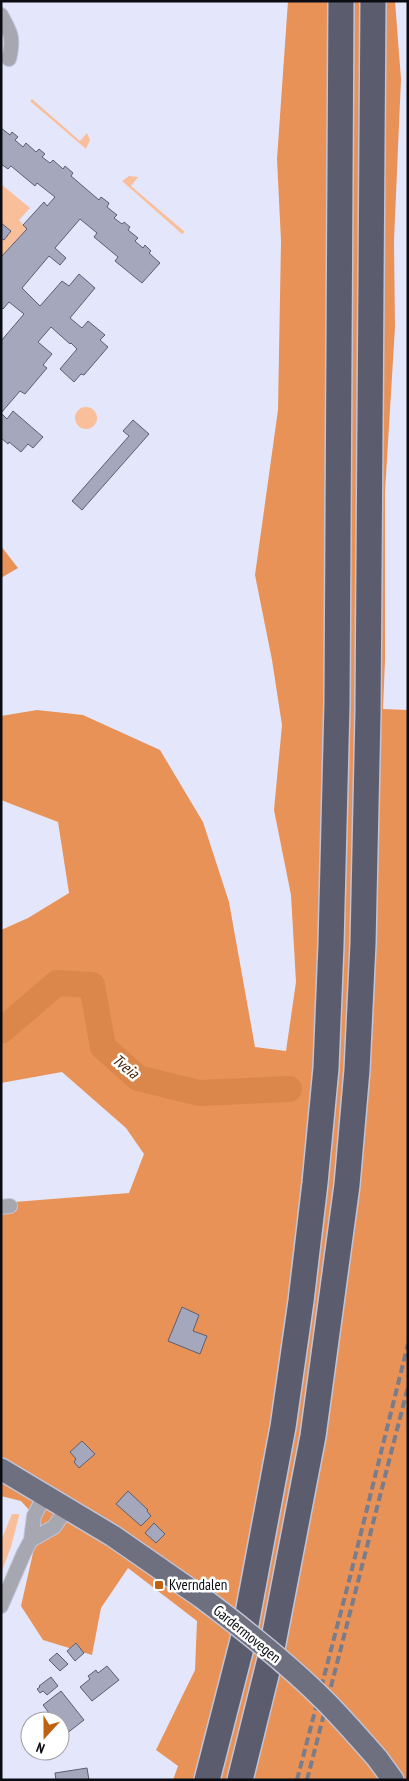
<svg xmlns="http://www.w3.org/2000/svg" width="409" height="1781" font-family="'PT Sans Narrow',sans-serif">
	<style>
		.green { fill: #f9bf9b }
		.forest { fill: #e89258 }
		.lines { fill: none; stroke-linecap: round; stroke-linejoin: round }
		.river { stroke: #db864b; stroke-width: 26 }
		.building { fill: #a5a8bc; stroke: #5c5e70 }
		.minor-casing { stroke: #c1c4d7; stroke-width: 16 }
		.primary-casing { stroke: #c1c4d7; stroke-width: 24 }
		.motorway-casing { stroke: #c1c4d7; stroke-width: 28 }
		.minor { stroke: #a6a7b0; stroke-width: 14 }
		.primary { stroke: #6e7080; stroke-width: 21 }
		.motorway { stroke: #5b5d6f; stroke-width: 25 }
		.rail { stroke: #797c8a; stroke-width: 4; stroke-dasharray: 8 4; stroke-linecap: butt }
		.primary-bridge-casing { stroke: #c1c4d7; stroke-width: 24; stroke-linecap: butt }
		.primary-bridge { stroke: #6e7080; stroke-width: 21 }
		.poi-dot { fill: #be6110; stroke: #fff; stroke-width: 2 }
		.labels { text-anchor: middle; stroke-width: 5; stroke-linejoin: round; paint-order: stroke }
		.poi-label { font-size: 15px; fill: #0b0c13; stroke: #fff; text-anchor: start }
		.street-label { font-size: 15px; fill: #0b0c13; stroke: #fff }
		.water-label { font-size: 16px; font-style: italic; fill: #442209; stroke: #fff }
	</style>
	<rect width="100%" height="100%" fill="#e4e7fc"/>
	<path class="green" d="M32,99L80,141L87,133L90,140L86,149L30,101Z
		M129,176L138,177L131,186L185,232L182,234L122,181Z
		M1,184L30,208L19,220L27,229L1,257V238L4,240L11,231L1,223Z
		M75 418a11 11 0 1 1 22 0a11 11 0 1 1-22 0Z
		M12,1514H19V1516L11,1547L1,1573V1541Z"/>
	<path class="forest" d="M288,1H395L401,79L394,241L395,327L385,492V660L383,709L408,710V1780H173L178,1766L156,1750L195,1670L197,1621L128,1568L101,1608L92,1655L43,1640L21,1606L40,1522L21,1501L1,1496V1203L129,1193L144,1154L126,1128L62,1072L1,1083V930L28,918L69,893L58,822L1,800V716L37,710L83,715L160,750L203,822L229,902L255,1047L286,1051L296,982L291,895L274,810L282,725L272,660L255,575L278,410L281,241L277,159Z
		M1,546L18,568L1,578Z"/>
	<g class="lines">
		<path class="river" d="M1,1031L57,983L92,985L103,1047L138,1078L199,1093L289,1089"/>
	</g>
	<path class="building" d="M1,128L10,135L12,132L18,137L15,140L23,147L26,143L36,152L39,149L45,154L42,157L50,163L53,160L63,169L65,166L73,173L71,176L99,200L101,197L109,203L107,207L117,215L114,218L122,224L124,222L130,227L128,230L138,238L135,241L143,248L145,245L151,251L149,253L160,263L142,283L115,261L118,257L94,237L97,233L80,219L55,248L66,258L60,265L49,256L22,288L40,306L62,281L69,286L79,274L95,288L70,318L82,328L88,321L105,335L100,340L108,347L84,375L81,374L74,382L60,369L77,349L71,343L70,344L51,327L38,342L52,354L43,365L47,368L25,394L20,391L1,413V341L24,314L9,302L3,309L1,307V257L27,229L23,225L44,202L47,206L55,197L37,183L35,186L11,166L8,169L1,164Z
		M1,223L11,231L4,240L1,238Z
		M13,411L43,437L33,448L28,444L21,452L9,442L8,444L1,438V413L7,419Z
		M133,420L149,434L82,510L72,501L129,436L123,431Z
		M182,1307L199,1315L193,1331L207,1336L200,1354L168,1341Z
		M82,1441L95,1454L79,1468L74,1462L76,1459L70,1452Z
		M128,1491L148,1510L147,1511L151,1516L141,1526L116,1504Z
		M154,1523L165,1534L156,1543L145,1533Z
		M76,1643L84,1653L75,1661L67,1651Z
		M57,1653L68,1664L60,1671L49,1660Z
		M107,1666L119,1680L92,1701L80,1687L90,1679L88,1676L96,1670L98,1673Z
		M51,1677L58,1686L47,1695L43,1691L40,1693L37,1689L40,1687L39,1686Z
		M61,1691L84,1720L66,1734L60,1727V1721H55L43,1705Z
		M87,1768L89,1780H56L55,1773Z"/>
	<g class="lines">
		<defs>
			<path id="minor" d="M1,15C11,33 14,38 9,59
				M1,1207L10,1206
				M31,1540L54,1527L67,1508
				M1,1606L24,1553L31,1540L34,1516L45,1495"/>
			<path id="primary" d="M1,1469L113,1536L201,1597
				M377,1758L393,1780"/>
			<path id="motorway" d="M207,1780L243,1640L283,1427L301,1301L315,1183L326,1068L331,945L337,704L341,1
				M240,1780L270,1659L313,1436L347,1185L357,1070L363,944L368,712L373,1"/>
		</defs>
		<use href="#minor" class="minor-casing"/>
		<use href="#primary" class="primary-casing"/>
		<use href="#motorway" class="motorway-casing"/>
		<use href="#minor" class="minor"/>
		<use href="#primary" class="primary"/>
		<use href="#motorway" class="motorway"/>
		<path class="rail" d="M297,1780L350,1577L408,1344
			M307,1780L408,1387"/>
		<defs>
			<path id="primary-bridge" d="M201,1597C244,1629 287,1663 325,1701C343,1719 360,1739 377,1758"/>
		</defs>
		<use href="#primary-bridge" class="primary-bridge-casing"/>
		<use href="#primary-bridge" class="primary-bridge"/>
	</g>
	<rect class="poi-dot" x="154" y="1580" width="10" height="10" rx="2.5"/>
	<g class="labels">
		<g class="poi-label">
			<text x="169" y="1590">Kverndalen</text>
		</g>
		<g class="street-label">
			<text transform="translate(247 1634) rotate(39)" y="5">Gardermovegen</text>
		</g>
		<g class="water-label">
			<text transform="translate(126 1066) rotate(39)" y="6">Tveia</text>
		</g>
	</g>
	<rect width="409" height="1781" fill="none" stroke="#0b0c13" stroke-width="5"/>
	<g transform="translate(45 1736) rotate(201)"><circle r="24" fill="#ffffff" stroke="#9d9ea1"/>
	<path d="M0-4L9 19L0 12L-9 19Z" fill="#be6110"/>
	<text y="-8" font-size="14" font-weight="bold" text-anchor="middle" fill="#0b0c13">N</text>
	</g>
</svg>
